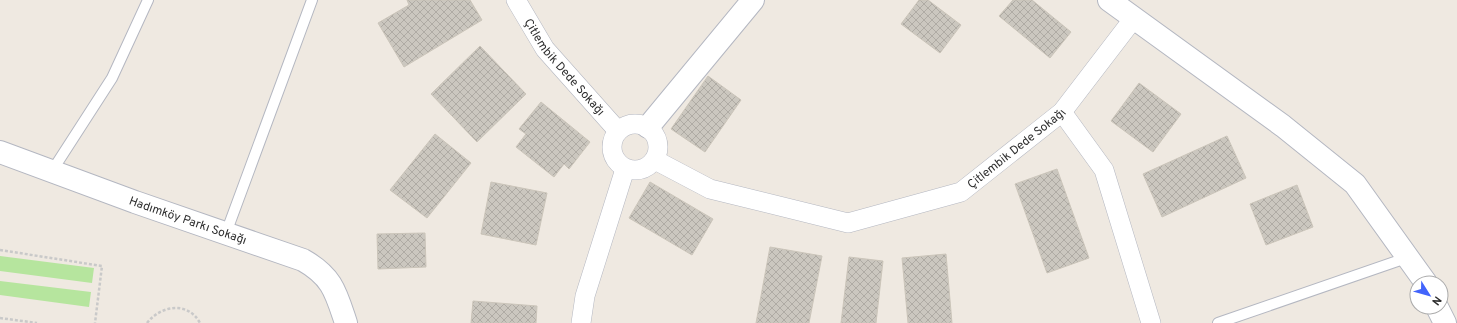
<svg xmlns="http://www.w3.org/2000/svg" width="1457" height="323" font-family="Overpass,sans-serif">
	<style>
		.grass { fill: #b6e59e }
		.building { fill: url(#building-cross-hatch); stroke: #cbc5ba }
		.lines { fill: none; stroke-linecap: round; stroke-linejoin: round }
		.lane-casing { stroke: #b4b7c1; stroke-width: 12 }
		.street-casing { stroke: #b4b7c1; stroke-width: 20 }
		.secondary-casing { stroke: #b4b7c1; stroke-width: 24 }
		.path { stroke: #c9c9c9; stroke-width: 2.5; stroke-dasharray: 3 2; stroke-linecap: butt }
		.lane { stroke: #fff; stroke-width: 10 }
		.street { stroke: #fff; stroke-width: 19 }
		.secondary { stroke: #fff; stroke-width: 22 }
		.labels { text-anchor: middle; stroke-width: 3; stroke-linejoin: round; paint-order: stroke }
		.street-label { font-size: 12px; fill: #2e2e2e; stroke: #fff }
	</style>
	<defs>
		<pattern id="building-cross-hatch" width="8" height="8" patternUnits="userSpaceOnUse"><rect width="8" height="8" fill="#cbc7bf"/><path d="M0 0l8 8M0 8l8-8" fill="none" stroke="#afaba4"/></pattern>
	</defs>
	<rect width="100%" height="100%" fill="#efe9e1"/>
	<path class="grass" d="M0,256L94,268L92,283L0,271Z
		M0,281L91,292L89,307L0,295Z"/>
	<path class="building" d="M407,0H470L482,20L404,67L378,23L409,5Z
		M919,0H928L961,25L940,53L901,24Z
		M1013,0H1032L1071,32L1050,58L999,16Z
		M480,46L526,94L477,142L431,94Z
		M708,76L741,100L705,152L671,129Z
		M1139,83L1181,114L1153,152L1111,121Z
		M541,102L590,142L569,169L564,164L554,177L516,147L526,134L519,129Z
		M435,134L471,163L427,218L390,190Z
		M1227,136L1246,178L1162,217L1143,174Z
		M1057,169L1089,258L1047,273L1015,184Z
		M491,182L547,193L536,245L481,234Z
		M650,182L713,219L692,255L629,218Z
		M1297,185L1313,227L1266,245L1250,204Z
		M425,233L426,267L378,269L377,234Z
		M770,247L822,256L809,323H756Z
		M946,254L952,323H908L902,258Z
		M849,257L883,261L876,323H841Z
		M473,301L537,306L536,323H471Z"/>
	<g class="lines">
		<defs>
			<path id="lane" d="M52,171L112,78L148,0
				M226,233L312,0
				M1218,323L1409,257"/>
			<g id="street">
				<path id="s1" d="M516,0L545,49L618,131"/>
				<path d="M1062,112L1104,170L1151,323"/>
				<circle cx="635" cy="147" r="23"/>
				<path id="s2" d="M655,160L710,189L848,223L961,192L1062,112L1134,18"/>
				<path d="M581,323L585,296L625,169"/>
			</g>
			<g id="secondary">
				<path d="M1109,0L1283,126L1355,184L1426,283"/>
				<path d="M648,127L753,0"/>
				<path id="s3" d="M0,152L135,202L303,260C333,277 336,293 346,323"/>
				<path d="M1437,307L1445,323"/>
			</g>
		</defs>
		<use href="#lane" class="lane-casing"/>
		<use href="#street" class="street-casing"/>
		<use href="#secondary" class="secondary-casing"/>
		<path class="path" d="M0,250L102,266L95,323
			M0,318L37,323
			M147,323C161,305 188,301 200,323"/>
		<use href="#lane" class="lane"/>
		<use href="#street" class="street"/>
		<use href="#secondary" class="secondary"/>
	</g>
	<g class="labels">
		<g class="street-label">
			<text dy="4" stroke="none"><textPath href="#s1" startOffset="83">Çitlembik Dede Sokağı</textPath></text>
			<text dy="4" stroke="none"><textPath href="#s2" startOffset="392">Çitlembik Dede Sokağı</textPath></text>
			<text dy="4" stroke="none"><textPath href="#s3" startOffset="200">Hadımköy Parkı Sokağı</textPath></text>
		</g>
	</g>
	<g transform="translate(1429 295) rotate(127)"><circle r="19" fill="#ffffff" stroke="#ababab"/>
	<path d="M0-3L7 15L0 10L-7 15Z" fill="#4264fb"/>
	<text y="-6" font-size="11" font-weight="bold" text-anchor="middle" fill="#2e2e2e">N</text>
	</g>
</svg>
